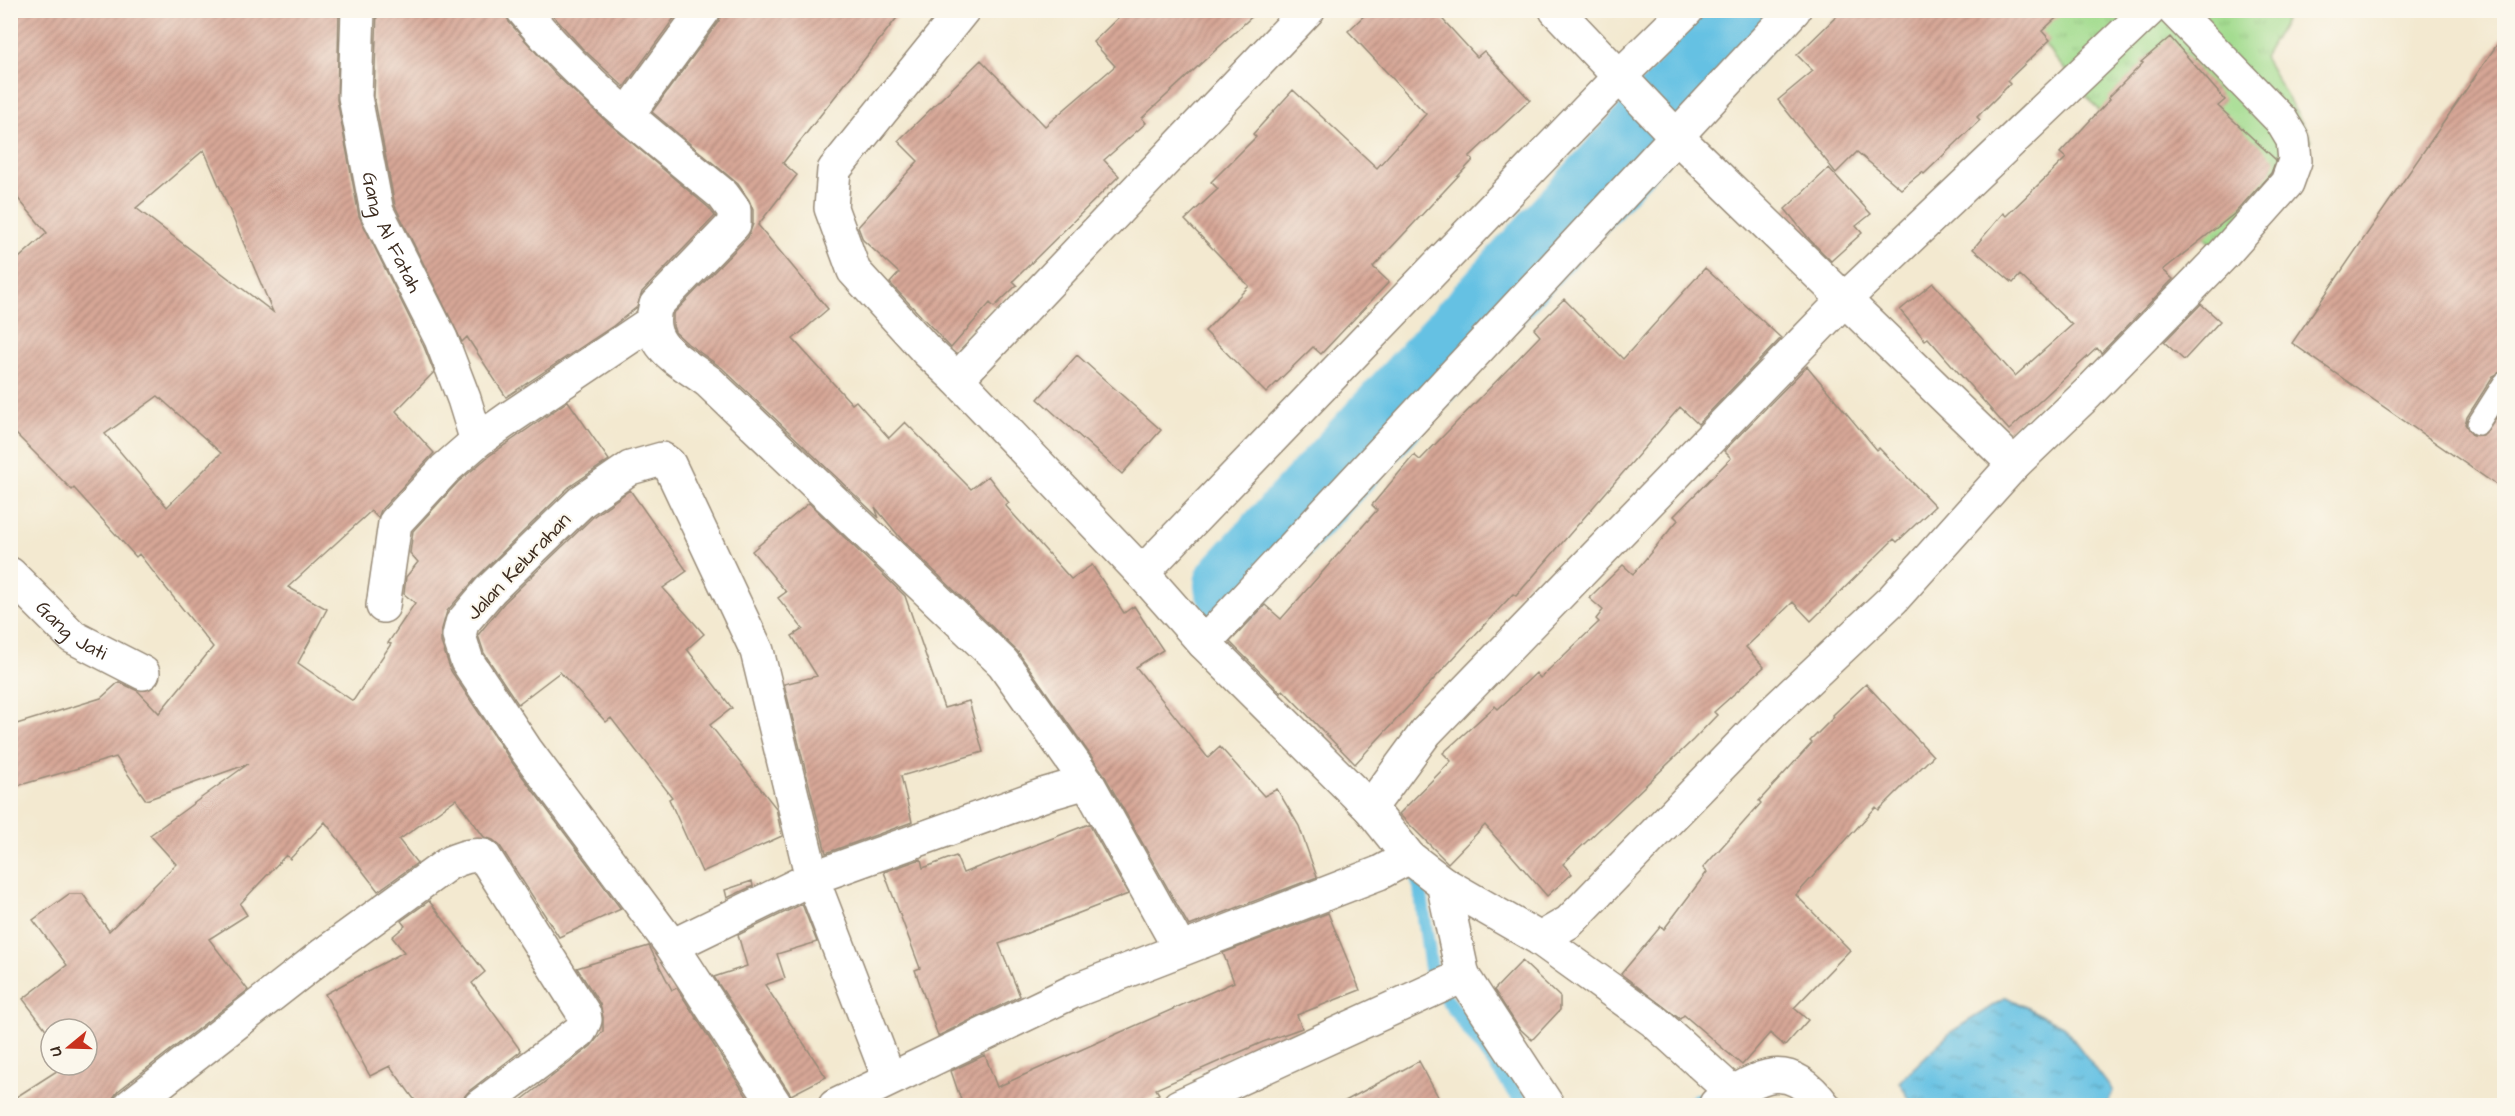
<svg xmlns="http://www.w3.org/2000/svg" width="2515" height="1116" font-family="'Architects Daughter',sans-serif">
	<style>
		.park { fill: url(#park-tufts); stroke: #6f8356; stroke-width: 1.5 }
		.water { fill: url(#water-ripples); stroke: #507680; stroke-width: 1.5 }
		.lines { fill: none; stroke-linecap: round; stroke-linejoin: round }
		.stream { stroke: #65c1e3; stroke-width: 14 }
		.river { stroke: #65c1e3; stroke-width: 76 }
		.building { fill: url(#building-hatch); fill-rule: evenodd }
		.service-casing { stroke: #978a77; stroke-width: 24 }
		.minor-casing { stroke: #978a77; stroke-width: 36 }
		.service { stroke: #fff; stroke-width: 21 }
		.minor { stroke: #fff; stroke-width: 33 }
		.labels { text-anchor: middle; stroke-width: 4.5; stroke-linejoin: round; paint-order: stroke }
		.street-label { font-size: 20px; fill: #3b2a1e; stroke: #fbf7ec }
	</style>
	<defs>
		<pattern id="park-tufts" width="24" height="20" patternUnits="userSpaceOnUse" patternTransform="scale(1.5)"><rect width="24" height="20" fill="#a3dc8f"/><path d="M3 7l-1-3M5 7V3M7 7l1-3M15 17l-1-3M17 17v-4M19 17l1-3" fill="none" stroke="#8dbd7b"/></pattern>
		<pattern id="water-ripples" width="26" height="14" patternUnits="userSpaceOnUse" patternTransform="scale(1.5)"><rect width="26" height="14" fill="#65c1e3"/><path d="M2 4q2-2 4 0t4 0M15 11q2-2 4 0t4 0" fill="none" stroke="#549db7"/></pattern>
		<pattern id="building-hatch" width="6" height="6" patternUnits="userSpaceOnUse" patternTransform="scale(1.5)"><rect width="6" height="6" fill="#d7a797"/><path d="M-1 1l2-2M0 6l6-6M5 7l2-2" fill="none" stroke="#b0887b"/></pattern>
	</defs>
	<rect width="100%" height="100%" fill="#fbf7ec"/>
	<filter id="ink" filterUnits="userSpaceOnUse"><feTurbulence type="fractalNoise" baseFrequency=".0167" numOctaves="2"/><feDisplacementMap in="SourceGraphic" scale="12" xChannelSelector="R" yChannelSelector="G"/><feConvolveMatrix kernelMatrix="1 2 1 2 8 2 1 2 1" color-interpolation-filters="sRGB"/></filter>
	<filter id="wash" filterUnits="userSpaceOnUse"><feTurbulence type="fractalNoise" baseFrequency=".008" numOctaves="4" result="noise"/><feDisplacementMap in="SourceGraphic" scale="24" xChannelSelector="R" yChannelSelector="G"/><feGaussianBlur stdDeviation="1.35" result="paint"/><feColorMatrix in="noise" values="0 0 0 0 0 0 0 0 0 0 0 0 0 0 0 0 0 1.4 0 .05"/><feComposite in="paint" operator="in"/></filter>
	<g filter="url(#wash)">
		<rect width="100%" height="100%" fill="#f3e9d0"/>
		<path class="park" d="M2019,11H2291L2264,57L2312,140L2218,253L2055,58Z"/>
		<path class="water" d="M2006,997L2063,1026L2113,1091L2107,1105H1913L1899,1082L1951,1032Z"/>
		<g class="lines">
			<path class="stream" d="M1199,631L1196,627L1232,585
				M1413,869L1420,887L1431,970
				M1445,997L1525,1106
				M1688,1106L1697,1100"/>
			<path class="river" d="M1232,585L1758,10"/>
		</g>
		<g id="blocks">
			<path class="building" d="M10,10H339L337,100L359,216L424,347L434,372L396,411L434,453L381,510L378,518L371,511L288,587L327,609L298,663L353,701L391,644L388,643L415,603L404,594L406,577L418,562L410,553L413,531L458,482L489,456L568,401L609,460L569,487L477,577L447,611L441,632V642L451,671L511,761L621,909L559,937L500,846L493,840L484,837L456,799L399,840L417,863L378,891L325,822L290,859L286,855L240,904L247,915L209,939L248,990L118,1091L113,1098L112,1106H10V1101L66,1065H87V1029H51V1036L23,999L67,965L33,920L69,894H83L109,931L176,864L150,835L248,764L146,800L116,757L10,788V726L101,698L119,682L138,691L159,713L213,647L139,554L136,557L74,488L72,490L10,428V266L47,233L10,189ZM204,150L273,312L136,208ZM158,396L221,453L167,507L105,434Z
				M377,10H505L509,22L555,74L606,121L709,208L715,216L642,292L637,307L613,326L506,397L467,337L462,342L395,206L374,96Z
				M548,10H680L624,87L582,48Z
				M722,10H903L783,163L797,175L758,225L828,309L793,339L852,404L856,401L889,438L905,422L971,489L988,476L1009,503L1005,505L1071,579L1092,565L1124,613L1134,606L1163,650L1136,667L1208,758L1220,747L1264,796L1277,789L1299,826L1317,877L1189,926L1103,773L1018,652L902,540L875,507L879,518L722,368L688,344L675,332L673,326V314L748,237L753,224V210L749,200L738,184L652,112L719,21Z
				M1126,10H1259L1142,118L1146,123L1104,160L1119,176L1013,281L1017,285L994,307L990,303L951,348L890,283L899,273L863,240L858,227L918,161L898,141L981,60L1045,126L1115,66L1093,42Z
				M1370,10H1434L1477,57L1484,51L1530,100L1469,157L1473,160L1373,267L1389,282L1321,354L1313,347L1266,393L1205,331L1249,286L1185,220L1218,189L1211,182L1256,137L1253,134L1293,90L1377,168L1426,114L1348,31Z
				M1843,10H2065L2042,31L2050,40L2007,81L2010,84L1977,117L1980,120L1924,174L1922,172L1901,189L1857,152L1836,173L1778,100L1813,71L1797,55Z
				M2505,33V370L2493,376L2467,417L2465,424L2472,435H2483L2505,406V491L2292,343Z
				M2170,37L2225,100L2218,106L2276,160L2271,173L2234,214L2163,270L2173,279L2101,353L2097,348L2009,430L1928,338L1925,340L1900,310L1933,283L2015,376L2072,325L2020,275L2013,283L1973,249L2003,213L2006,216L2066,158L2060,153L2110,99L2108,98L2143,63L2141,62Z
				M1829,168L1871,214L1856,226L1862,233L1831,261L1810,240L1785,209Z
				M1705,268L1781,338L1698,424L1680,407L1516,596L1513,594L1355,764L1283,690L1281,693L1230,642L1265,605L1281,619L1377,510L1372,505L1414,455L1420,460L1540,336L1534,329L1564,299L1623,359Z
				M2201,304L2220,321L2184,360L2164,342Z
				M1077,355L1161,430L1122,474L1038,399Z
				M1807,366L1877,450L1879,448L1935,506L1897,542L1894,539L1811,621L1793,602L1746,647L1764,667L1714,712L1717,715L1693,740L1563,864L1572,874L1547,896L1485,825L1448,863L1399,814L1451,761L1443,753L1495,706L1498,709L1536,673L1540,678L1599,622L1596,619L1603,610L1589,598L1623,565L1633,574L1678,520L1674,516L1731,458L1724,451Z
				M630,490L687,571L663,588L704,634L687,649L732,708L710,725L776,808L782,836L702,872L669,799L672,797L611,718L606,722L560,672L518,704L484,653L478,635L504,603L594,516Z
				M809,503L905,596L944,708L969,701L983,752L901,776L912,822L826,853L784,684L817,676L792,636L803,629L778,598L786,592L752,551Z
				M1866,684L1933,756L1879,810L1876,807L1796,895L1850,950L1794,1008L1808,1020L1785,1046L1770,1033L1742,1065L1684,1015L1680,1019L1621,974L1661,926L1664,929L1707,872L1703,868L1761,803L1759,801L1812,743L1810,741L1834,717L1833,715Z
				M1089,824L1128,894L999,944L1020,996L938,1036L915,970L920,968L884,872L921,859L923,868L956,856L963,873Z
				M752,881L753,886L727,898L725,890Z
				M429,901L485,972L472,983L521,1051L469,1091L463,1098L462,1106H419L390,1066L370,1076L325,994L404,952L392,937L405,926L401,921Z
				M802,904L817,942L777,954L785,978L765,985L826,1077L791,1095L714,977L747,966L738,935Z
				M1328,913L1360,990L1297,1015L1302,1028L1263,1042L1156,1089L1159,1094L1133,1106H957L962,1103L951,1071L985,1055L997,1087L1234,982L1223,953Z
				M649,946L672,990L677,988L753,1106H514L591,1046L603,1031V1017L600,1004L577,968Z
				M1522,961L1560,997V1010L1532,1040L1519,1028L1494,990Z
				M1419,1061L1443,1106H1336Z"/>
		</g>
	</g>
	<g filter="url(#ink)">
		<use href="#blocks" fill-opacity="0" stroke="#978a77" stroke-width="1.5"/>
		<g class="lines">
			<defs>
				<path id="service" d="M2478,424L2504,383"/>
				<g id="minor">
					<path id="s1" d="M358,10L355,97L377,212L441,339L464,399L477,441"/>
					<path d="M523,10C580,81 653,137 723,195L734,210V224L656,305C643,346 680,360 709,382L1003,663L1087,782L1180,949"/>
					<path d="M1308,10L957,379L1142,573L1204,643L1370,808L1409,857L1443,883L1463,976L1548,1106"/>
					<path d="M1556,10L1677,137L2014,464"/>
					<path d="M627,115L704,10"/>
					<path d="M957,379L926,350L854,271L831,208L834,170L963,10"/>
					<path d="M1142,573L1620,76L1687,10"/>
					<path id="s2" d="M10,574L73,637L143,673"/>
					<path d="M383,606L395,523L445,469L477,441L511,417L652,322"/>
					<path d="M1204,643L1794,10"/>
					<path d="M1370,808L1426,732L1845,299L2149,10"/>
					<path d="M1443,883L1540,939L1654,1021L1733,1093"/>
					<path d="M1540,939L1569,922L1771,714L1893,599L2014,464L2088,393L2222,256L2287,183L2295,161L2293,140L2281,120L2174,10"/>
					<path d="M672,946L812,878L757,651L669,464L662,459L630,468L582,501L490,590L462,623L459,636L467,661L526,750L672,946L776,1106"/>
					<path d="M889,1078L812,878L1046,794L1087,782"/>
					<path d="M1716,1104C1759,1076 1787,1056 1824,1106"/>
					<path d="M130,1106L324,954L449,863C461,858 470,854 484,856L584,1014L585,1020L580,1031L480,1106"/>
					<path d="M835,1106L1074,991L1379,873L1409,857"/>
					<path d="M1179,1106L1463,976"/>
				</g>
			</defs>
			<use href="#service" class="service-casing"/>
			<use href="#minor" class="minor-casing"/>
			<use href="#service" class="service"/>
			<use href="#minor" class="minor"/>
		</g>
	</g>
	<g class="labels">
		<g class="street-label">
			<text dy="7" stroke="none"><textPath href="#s1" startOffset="228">Gang Al Fatah</textPath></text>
			<text transform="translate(518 566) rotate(-46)" y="7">Jalan Kelurahan</text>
			<text dy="7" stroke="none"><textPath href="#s2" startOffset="84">Gang Jati</textPath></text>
		</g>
	</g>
	<rect width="2515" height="1116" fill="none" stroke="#fbf7ec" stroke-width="36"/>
	<g transform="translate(69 1047) rotate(251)"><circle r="28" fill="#fbf7ec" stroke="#aea59a" stroke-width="1.5"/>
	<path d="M0-4.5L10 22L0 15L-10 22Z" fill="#c8321e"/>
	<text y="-9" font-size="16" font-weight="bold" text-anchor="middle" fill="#3b2a1e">U</text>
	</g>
</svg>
